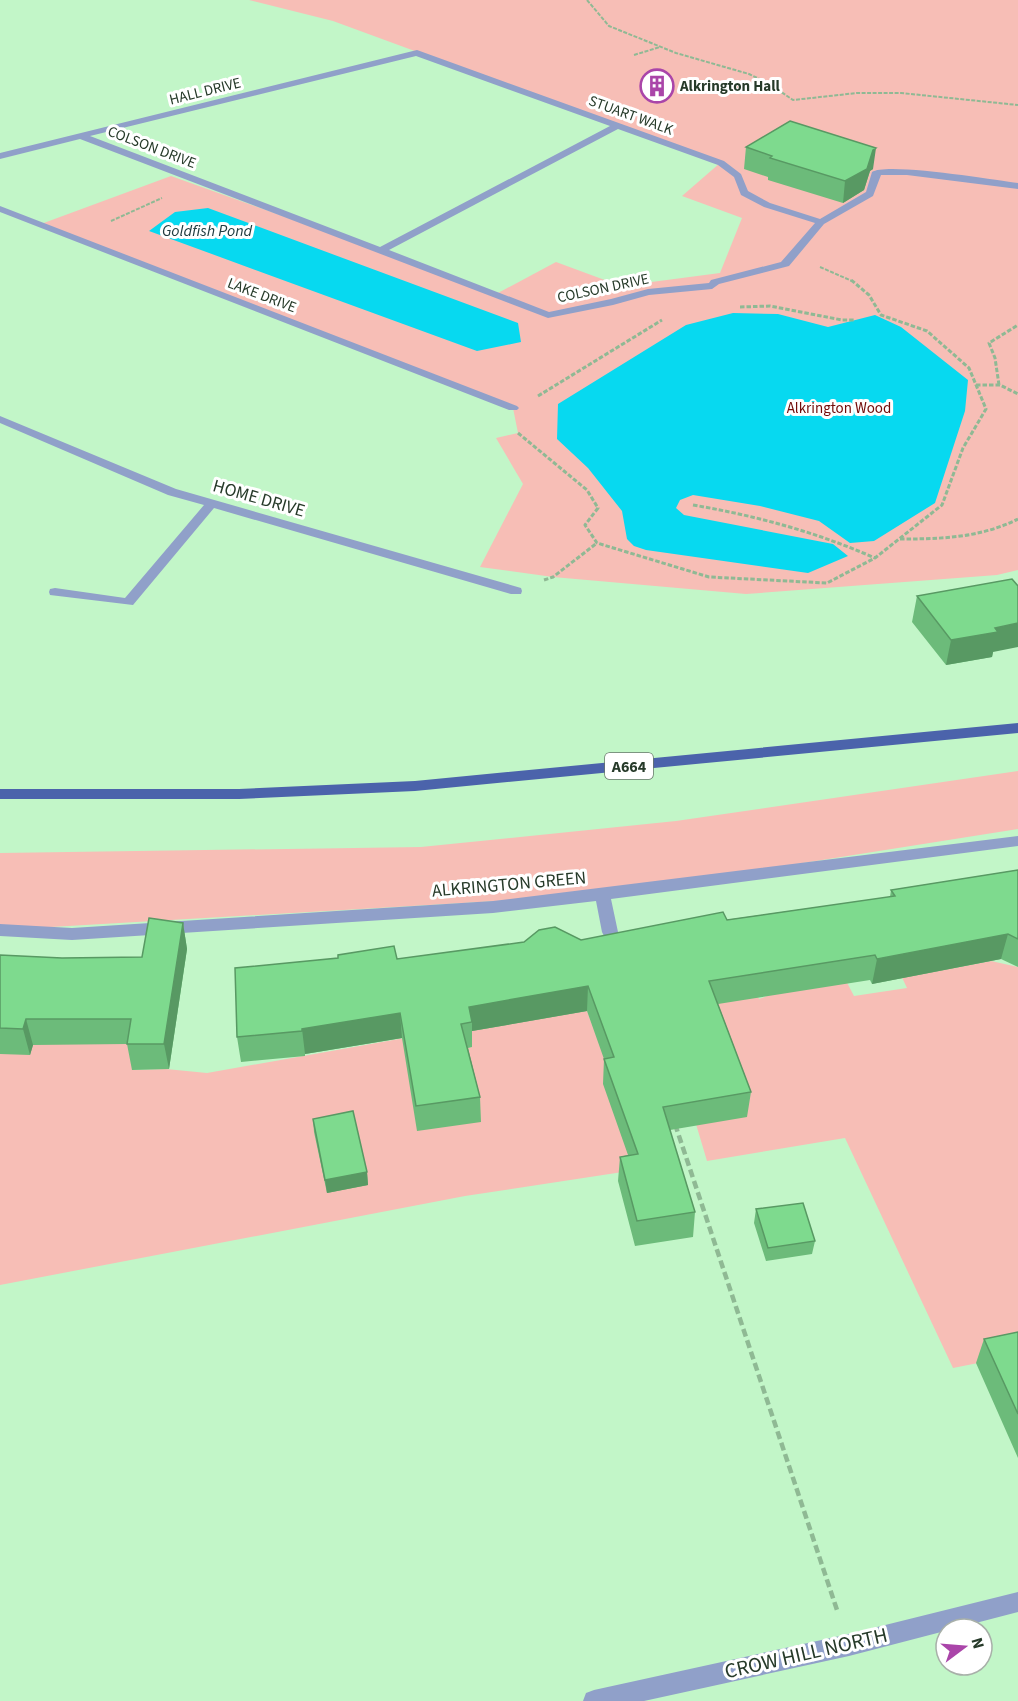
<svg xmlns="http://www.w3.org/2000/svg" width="1018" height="1701" font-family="'Source Sans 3',sans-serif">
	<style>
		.green { fill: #f7beb6 }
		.water { fill: #07d9f0 }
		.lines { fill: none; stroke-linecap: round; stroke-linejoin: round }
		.path-far2 { stroke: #8fb994; stroke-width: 2; stroke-dasharray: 4 1.5; stroke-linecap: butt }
		.path-far1 { stroke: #8fb994; stroke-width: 3; stroke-dasharray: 4.5 2; stroke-linecap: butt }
		.path { stroke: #8fb994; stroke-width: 4.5; stroke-dasharray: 8 4; stroke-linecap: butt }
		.minor { fill: #90a0c9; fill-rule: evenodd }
		.major { fill: #4b63ab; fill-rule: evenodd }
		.wall { fill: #6cbb7a }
		.shaded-wall { fill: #589963 }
		.building { fill: #7eda8e; stroke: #589963; stroke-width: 1.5 }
		.labels { text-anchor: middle; stroke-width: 6; stroke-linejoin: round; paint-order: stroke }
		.far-poi-label { font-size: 15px; font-weight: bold; fill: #263a29; stroke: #fff; text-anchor: start }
		.far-street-label { font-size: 15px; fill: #263a29; stroke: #fff }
		.far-park-label { font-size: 15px; fill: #720c0a; stroke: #fff }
		.far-water-label { font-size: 16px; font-style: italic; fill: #223d41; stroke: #fff }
		.shield { fill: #fff; stroke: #677569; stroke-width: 1.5 }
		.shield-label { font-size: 16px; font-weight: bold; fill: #263a29 }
		.street-label { font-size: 18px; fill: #263a29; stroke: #fff }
		.near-street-label { font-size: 21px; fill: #263a29; stroke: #fff }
	</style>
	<rect width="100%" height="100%" fill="#c2f6c8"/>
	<path class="green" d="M249,0H1018V570L997,575L746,594L553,577L480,567L523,484L496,438L518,433L513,408L41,224L171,176L498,293L556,262L621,286L720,273L742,218L682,196L720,163L333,21Z
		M1018,771V829L602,895L0,930V853L421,847L676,821Z
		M832,954L854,996L907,988L897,967L954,968L991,961L1018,967V1355L953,1368L845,1138L707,1161L667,1027L693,1001L756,992L759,999L767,996Z
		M587,1011L598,1040L675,1164L465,1196L0,1285V1054L33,1044H137L133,1070L166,1069L207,1073L427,1034L450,1050L472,1047L468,1026Z"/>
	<path class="water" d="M208,208L518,323L521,342L477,351L149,231L175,212Z
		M733,313L778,314L828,327L875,315L901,327L968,380L965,411L935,503L874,541L850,543L819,521L760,506L693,495L680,500L676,508L684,515L833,544L848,556L808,573L646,550L634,546L627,539L622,511L588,468L557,439L558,404L686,325Z"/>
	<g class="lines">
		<path class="path-far2" d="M587,0L609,26L676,53L749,74L768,83L793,100L857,93H901L1018,105
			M634,55L660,47
			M111,221L162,198
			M820,267L852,281"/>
		<path class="path-far1" d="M740,307L770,306L842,320H855
			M976,385H1000L1018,394
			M999,385L995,358L989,343L1018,325
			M538,396L662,320
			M518,433L587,490L598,508L585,525L597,543L709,577L827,583L875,558L942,505L963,448L986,409L969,368L927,331L881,315L869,295L850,279
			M693,505C757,516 816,532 875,558
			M900,539C941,539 980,538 1018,519
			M544,580L553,577L597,543"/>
		<path class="path" d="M675,1124L838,1613"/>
		<path class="minor" d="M417,50L724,161L741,174L748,191L770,203L820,219L866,192L872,172C887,162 994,180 1018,183V189L907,175H881L873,196L824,224L789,266L719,284L712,289L649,295L613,305L548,318L80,139L0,159V153ZM416,56L610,126L380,247L90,136ZM618,129L718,165L734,177L741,195L764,207L815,223L781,262L711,280L709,283L648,289L611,299L549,312L389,250Z
			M0,206L517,406L519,408L517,410H509L0,212Z
			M0,416L176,489L521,588L522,591L521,594H511L214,508L133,605L50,595L49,592L50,589L55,588L125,598L204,505L168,495L0,423Z
			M1018,836V846L611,899L618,932L616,936H604L602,932L596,901L493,913L72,940L0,936V924L72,928L493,901Z
			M1018,1592V1612L849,1656L644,1701H583L586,1693L594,1690L849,1634Z"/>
		<path class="major" d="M1018,723V733L415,791L239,799H0V789H239L415,781Z"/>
	</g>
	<path class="wall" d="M746,147L873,169L870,171L864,190L843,203L768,180V177L744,169Z
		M917,596L993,652L992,657L946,665L912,622Z
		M1018,870V967L1001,959L872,984L870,980L718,1004L751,1092L747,1117L670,1130L695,1212L693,1237L635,1246L618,1181L620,1157L628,1155L603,1084L604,1059L587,1011L472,1031V1047L468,1048L480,1097L481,1122L417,1131L402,1038L305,1054V1056L241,1062L237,1037L397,959L581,940L890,897L891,890Z
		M183,923L187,949L169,1069L132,1070L127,1044L33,1045L30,1055L0,1054V955L62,958L142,957Z
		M313,1119L367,1172L368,1185L327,1193L314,1132Z
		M756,1209L815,1241L812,1254L766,1261L754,1223Z
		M1018,1332V1458L976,1363L984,1339Z"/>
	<path class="shaded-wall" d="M876,148L873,169L870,171L864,190L843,203L845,181L873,150Z
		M1018,623V647L993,652L992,657L946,665L951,640L995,628Z
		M183,923L187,949L169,1069L164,1044Z
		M1008,934L1001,959L872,984L877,959Z
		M588,986L587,1011L472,1031V1022L469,1007Z
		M400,1013L402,1038L305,1054L302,1029Z
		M26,1019L33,1045L30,1055L23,1029Z
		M367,1172L368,1185L327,1193L325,1180Z"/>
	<path class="building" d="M790,121L876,148L873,150L867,169L845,181L770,158L772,156L746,147Z
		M1012,579L1018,586V623L995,628L998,632L951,640L917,596Z
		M1018,870V939L1008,934L877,959L875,955L709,981L751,1092L663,1107L695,1212L637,1221L620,1157L638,1154L604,1059L614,1057L588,986L469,1007L472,1022L461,1024L480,1097L416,1106L400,1013L302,1029V1031L237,1037L235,968L338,958V955L394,946L397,959L524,942L539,930L555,927L581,940L723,912L727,920L895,896L891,890Z
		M149,918L183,923L164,1044H127L131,1019H26L23,1029L0,1028V955L62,958L142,957Z
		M353,1111L367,1172L325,1180L313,1119Z
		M803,1203L815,1241L768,1248L756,1209Z
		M1018,1332V1414L984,1339Z"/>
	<defs>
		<symbol id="building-ring" viewBox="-11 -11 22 22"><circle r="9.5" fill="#fff" stroke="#aa45a9" stroke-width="1.5"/><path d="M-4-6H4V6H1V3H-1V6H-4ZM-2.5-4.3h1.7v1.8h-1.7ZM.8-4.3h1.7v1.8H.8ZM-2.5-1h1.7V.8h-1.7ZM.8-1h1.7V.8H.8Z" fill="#aa45a9"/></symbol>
	</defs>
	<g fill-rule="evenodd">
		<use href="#building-ring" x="638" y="67" width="38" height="38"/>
	</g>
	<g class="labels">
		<g class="far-poi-label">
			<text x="680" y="91">Alkrington Hall</text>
		</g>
		<g class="far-street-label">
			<text transform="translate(205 91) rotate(-14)" y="5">HALL DRIVE</text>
			<text transform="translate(631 115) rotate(20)" y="5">STUART WALK</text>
			<text transform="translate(152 147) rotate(21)" y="5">COLSON DRIVE</text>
			<text transform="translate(603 288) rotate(-12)" y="5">COLSON DRIVE</text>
			<text transform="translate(262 295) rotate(21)" y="5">LAKE DRIVE</text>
		</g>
		<g class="far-park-label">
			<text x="839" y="413">Alkrington Wood</text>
		</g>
		<g class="far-water-label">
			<text x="207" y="236">Goldfish Pond</text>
		</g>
		<rect class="shield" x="605" y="753" width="48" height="26" rx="4.5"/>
		<g class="shield-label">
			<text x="629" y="772">A664</text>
		</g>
		<g class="street-label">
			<text transform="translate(259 498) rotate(16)" y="6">HOME DRIVE</text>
			<text transform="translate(509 884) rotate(-5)" y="6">ALKRINGTON GREEN</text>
		</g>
		<g class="near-street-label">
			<text transform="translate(806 1653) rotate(-13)" y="7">CROW HILL NORTH</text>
		</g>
	</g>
	<g transform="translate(964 1647) rotate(74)"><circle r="28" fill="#ffffff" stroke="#a8b0a9" stroke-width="1.5"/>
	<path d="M0-4.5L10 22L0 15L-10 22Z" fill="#aa45a9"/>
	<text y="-9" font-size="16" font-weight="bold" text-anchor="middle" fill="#263a29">N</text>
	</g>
</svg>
